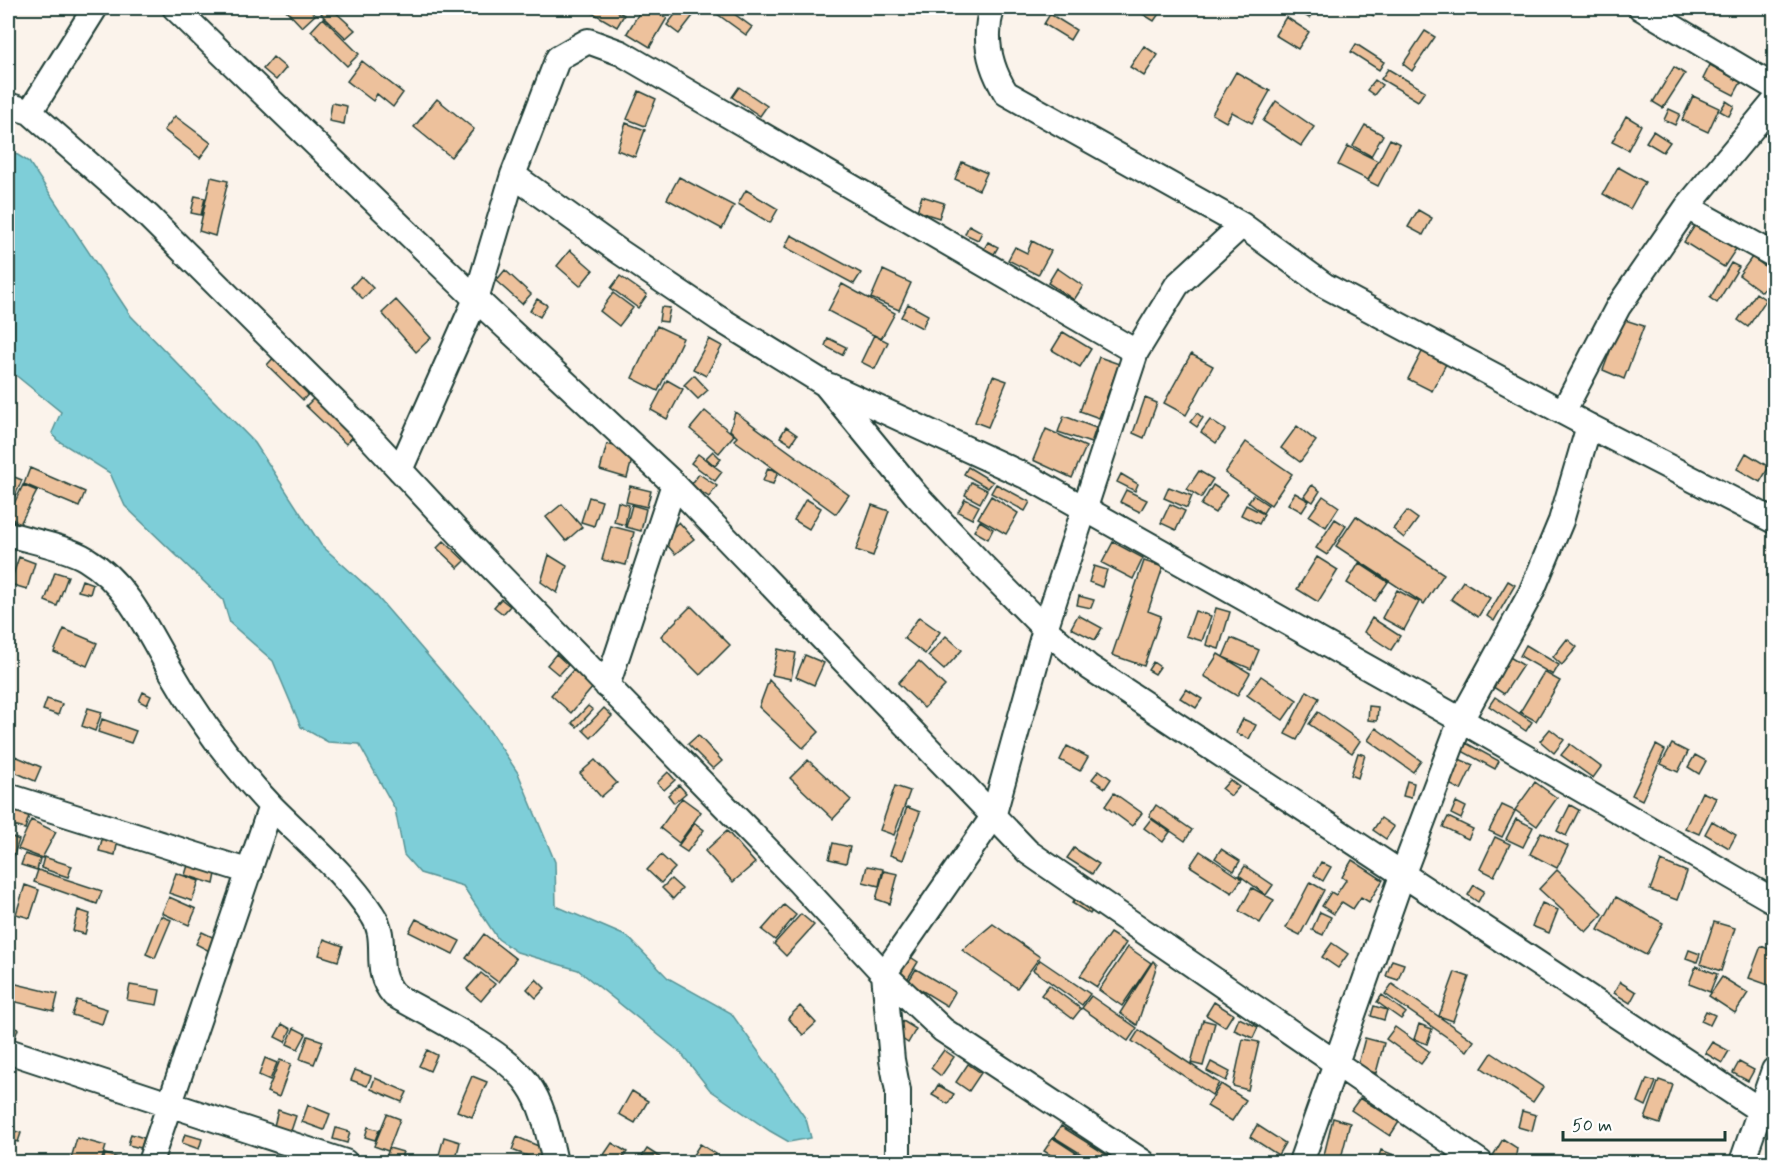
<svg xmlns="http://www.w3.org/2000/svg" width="1782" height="1170" font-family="Mynerve,sans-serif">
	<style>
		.water { fill: #7eced8; stroke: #589496; stroke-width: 1.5 }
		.building { fill: #edc19c; stroke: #1f3d34; stroke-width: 1.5 }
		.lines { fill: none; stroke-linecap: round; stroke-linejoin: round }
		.minor-casing { stroke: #1f3d34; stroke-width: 28 }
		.minor { stroke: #fff; stroke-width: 24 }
	</style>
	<rect width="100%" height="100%" fill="#fbf3eb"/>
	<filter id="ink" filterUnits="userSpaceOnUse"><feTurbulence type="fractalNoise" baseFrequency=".0167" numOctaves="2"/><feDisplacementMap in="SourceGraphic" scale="12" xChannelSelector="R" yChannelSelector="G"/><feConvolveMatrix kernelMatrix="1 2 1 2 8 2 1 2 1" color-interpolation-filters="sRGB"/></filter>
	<g filter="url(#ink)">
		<path class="water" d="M8,149L29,162L131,316L255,443L321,545L373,592L479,715L518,773L555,862L556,906L628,937L668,978L731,1013L806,1119L811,1138L789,1142L770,1131L710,1090L681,1053L578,970L517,952L498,939L463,886L420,873L404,855L395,809L359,744L328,742L301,727L273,661L230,623L223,600L125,506L110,473L57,440L52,433L61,412L8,369Z"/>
		<path class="building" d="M284,8H309L315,15L302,27Z
			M327,8H331L355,30L346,38L321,14Z
			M590,8H612L624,15L617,27L588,10Z
			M642,8H649L667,18L650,47L627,33Z
			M680,8H699L679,34L667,25Z
			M709,8H726L752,27L746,35Z
			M1133,8H1163L1154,21Z
			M1294,8H1316L1309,18Z
			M1360,8H1374L1378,10L1374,16Z
			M1050,14L1076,30L1070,40L1044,24Z
			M1286,17L1309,32L1298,49L1275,35Z
			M323,18L359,54L347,66L311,31Z
			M1425,31L1435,37L1412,71L1403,64Z
			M1356,44L1384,62L1379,70L1351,52Z
			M1144,46L1158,55L1144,76L1130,67Z
			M273,57L286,68L276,80L263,69Z
			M362,61L403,93L393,107L377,94L373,101L347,81Z
			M1710,65L1741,82L1734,95L1703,79Z
			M1674,67L1685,74L1663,108L1653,102Z
			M1388,69L1425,91L1418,101L1381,79Z
			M1236,72L1270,91L1252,123L1232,112L1226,122L1212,114Z
			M1375,80L1382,85L1374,95L1367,90Z
			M739,87L767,106L760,116L732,97Z
			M639,91L656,99L645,126L627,119Z
			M1693,96L1719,108L1708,132L1682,120Z
			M437,99L474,129L451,157L414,127Z
			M1276,101L1314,127L1301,146L1263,121Z
			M1726,101L1734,106L1729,116L1720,111Z
			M332,103L347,106L344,124L329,121Z
			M1669,109L1680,114L1675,125L1664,120Z
			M175,116L211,143L200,158L164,130Z
			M1626,116L1641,125L1628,150L1612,142Z
			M626,123L645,130L635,157L617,150Z
			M1365,125L1383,135L1371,156L1353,146Z
			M1653,131L1670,142L1663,152L1646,142Z
			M1390,139L1400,144L1378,186L1368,181Z
			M1348,146L1378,161L1368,180L1338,165Z
			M962,162L987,173L979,190L955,179Z
			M1618,167L1645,182L1630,209L1603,194Z
			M211,177L228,181L215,236L199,231Z
			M679,177L734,206L722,229L667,199Z
			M746,190L778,209L770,223L738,204Z
			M195,196L205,198L201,215L191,213Z
			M922,196L944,203L939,218L917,211Z
			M1418,210L1432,218L1423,235L1408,227Z
			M1696,224L1736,249L1724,267L1684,242Z
			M969,225L982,232L978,240L965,234Z
			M791,235L861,273L854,284L785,247Z
			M1032,241L1051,251L1038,275L1008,260L1015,247L1027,253Z
			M988,242L998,247L994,254L984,249Z
			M570,250L593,270L580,286L557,266Z
			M1752,257L1774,273L1762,292L1739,275Z
			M1731,263L1739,267L1717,303L1710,298Z
			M1057,268L1083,286L1074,300L1048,283Z
			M505,270L531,294L522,304L496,281Z
			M883,270L911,283L899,310L871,298Z
			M361,276L373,288L363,299L351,287Z
			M620,276L647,295L638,308L611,288Z
			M842,284L895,313L881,339L828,311Z
			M613,293L633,308L619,326L600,311Z
			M1756,293L1766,300L1748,327L1738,320Z
			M537,299L547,305L540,317L530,311Z
			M396,300L431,338L416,352L382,313Z
			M908,304L928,315L922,328L901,317Z
			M661,307L670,308L667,322L659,321Z
			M1622,319L1644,326L1624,379L1603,370Z
			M657,326L683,338L658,391L632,378Z
			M1063,332L1091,349L1080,367L1052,350Z
			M874,335L888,342L875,369L861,362Z
			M828,338L846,347L842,355L825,346Z
			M709,339L722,346L706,376L693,369Z
			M1423,350L1447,362L1432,391L1408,379Z
			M1191,354L1213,366L1186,415L1164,403Z
			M276,355L312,390L303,400L267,365Z
			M1099,357L1119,364L1099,418L1080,411Z
			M694,375L708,390L698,399L684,385Z
			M993,376L1007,381L988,427L975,422Z
			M667,380L683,389L667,419L651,410Z
			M319,393L358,431L346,444L306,406Z
			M1145,398L1157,403L1144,438L1133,433Z
			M705,411L734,435L719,453L690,429Z
			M735,412L849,495L836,514L734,440L737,437L730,430Z
			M1197,413L1203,418L1197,427L1190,422Z
			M1064,416L1096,428L1091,443L1058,432Z
			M1210,420L1225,430L1216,443L1201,432Z
			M1297,426L1316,441L1300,462L1281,448Z
			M786,427L797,435L791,444L780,437Z
			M1046,429L1086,447L1072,478L1033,460Z
			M1246,442L1292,474L1271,505L1225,473Z
			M607,444L634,452L627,478L600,470Z
			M713,451L721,459L715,466L706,458Z
			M1746,453L1769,467L1760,482L1737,469Z
			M698,454L722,472L715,481L691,463Z
			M968,467L993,482L988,488L964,474Z
			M30,468L85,492L79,507L24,484Z
			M768,468L778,472L773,484L763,481Z
			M1199,471L1213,479L1201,498L1187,489Z
			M699,474L717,486L709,497L691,485Z
			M1121,474L1138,484L1135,491L1117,482Z
			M9,475L22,480L10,507L8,506Z
			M971,482L987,490L980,503L965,495Z
			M996,484L1030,502L1025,511L991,493Z
			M23,485L37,491L20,524L8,516Z
			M1213,485L1227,494L1215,513L1201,505Z
			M1312,485L1320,491L1313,502L1304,496Z
			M630,486L651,491L647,507L626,502Z
			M1169,487L1192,496L1187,508L1164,498Z
			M1126,490L1147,500L1140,512L1120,502Z
			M1295,493L1309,501L1302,512L1288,504Z
			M1253,495L1268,505L1263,513L1248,502Z
			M991,496L1018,513L1006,534L978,518Z
			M1323,496L1339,507L1326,527L1309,516Z
			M589,497L602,501L594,526L581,522Z
			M806,499L821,508L809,529L794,520Z
			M965,499L979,506L972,519L958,512Z
			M618,502L629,505L625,525L614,522Z
			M562,504L582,527L566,541L546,517Z
			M1170,504L1185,511L1176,530L1161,523Z
			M632,505L646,509L641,531L626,527Z
			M872,505L889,511L873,556L856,550Z
			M1246,505L1264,514L1259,524L1241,515Z
			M1407,511L1418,519L1404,538L1393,529Z
			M1356,516L1444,574L1424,604L1336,546Z
			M1335,519L1346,526L1327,555L1316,548Z
			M980,521L993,529L988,539L974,531Z
			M679,522L694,539L675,554L661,538Z
			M611,526L634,532L626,565L602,560Z
			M444,541L465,561L458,568L437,548Z
			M1113,542L1143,558L1133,579L1102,563Z
			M549,555L567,566L557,593L541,582Z
			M19,557L35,563L27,589L10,584Z
			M1317,557L1338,570L1318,602L1297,589Z
			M1144,561L1163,567L1148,611L1161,616L1144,666L1112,655Z
			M1359,563L1388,582L1375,601L1347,583Z
			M1094,566L1107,570L1102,587L1089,582Z
			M55,572L68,576L57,606L45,601Z
			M82,580L93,584L90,594L78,591Z
			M1463,581L1490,598L1478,617L1451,599Z
			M1508,581L1515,585L1494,621L1487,616Z
			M1397,590L1419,602L1404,630L1382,618Z
			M1079,596L1094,600L1091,608L1077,605Z
			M501,599L510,606L503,614L494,607Z
			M691,606L730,645L700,675L661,636Z
			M1216,608L1230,612L1219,649L1206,645Z
			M1195,611L1211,616L1202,641L1186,636Z
			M1078,615L1102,628L1095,640L1071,628Z
			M919,617L940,632L925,654L904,638Z
			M1372,618L1400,636L1391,650L1364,632Z
			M64,629L97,643L87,666L54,652Z
			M946,636L962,650L944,670L928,656Z
			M1231,638L1259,650L1251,669L1223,657Z
			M1567,639L1577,647L1562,665L1553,657Z
			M1526,645L1559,665L1553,675L1520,656Z
			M778,649L796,653L791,679L772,675Z
			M556,654L568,665L559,675L547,665Z
			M1218,654L1250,673L1237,696L1204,676Z
			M805,655L824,663L814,685L796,677Z
			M1508,656L1523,665L1504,694L1490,685Z
			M919,661L945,686L924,708L898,683Z
			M1153,662L1160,667L1155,674L1148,670Z
			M573,670L593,687L571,713L551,695Z
			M1544,672L1560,681L1536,721L1520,712Z
			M1261,676L1297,700L1283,720L1247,695Z
			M769,680L819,732L803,748L759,707Z
			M1186,689L1202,699L1196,708L1180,698Z
			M1307,691L1319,698L1297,740L1285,734Z
			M143,692L151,696L147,705L139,701Z
			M1495,697L1532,722L1526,731L1489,706Z
			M47,699L62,704L58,715L43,710Z
			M588,706L593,710L577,727L572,723Z
			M1369,706L1378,707L1377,721L1368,720Z
			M88,708L102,712L95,731L82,726Z
			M604,708L612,716L591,738L583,730Z
			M1318,712L1360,741L1352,753L1309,724Z
			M102,719L136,731L131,743L98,732Z
			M1243,719L1256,725L1249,739L1236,733Z
			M1376,728L1421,761L1413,772L1368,740Z
			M1550,729L1564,740L1554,753L1540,741Z
			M698,735L722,761L713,769L688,744Z
			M1466,743L1499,761L1495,769L1462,751Z
			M1570,744L1601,767L1593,778L1561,755Z
			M1672,744L1688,752L1678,772L1661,764Z
			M1656,745L1665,750L1642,800L1632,795Z
			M1067,746L1088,757L1080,771L1060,760Z
			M1358,753L1365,755L1358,778L1351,775Z
			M1695,755L1706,761L1699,774L1688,767Z
			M15,756L41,767L35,781L10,770Z
			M1459,759L1473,765L1461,790L1447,783Z
			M595,760L617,783L601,797L580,773Z
			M808,760L851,800L833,819L790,778Z
			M1099,770L1111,779L1105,788L1092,779Z
			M668,772L675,780L664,790L657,783Z
			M1230,780L1239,787L1231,796L1222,789Z
			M1407,781L1414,783L1411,798L1403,796Z
			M1535,782L1557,798L1537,826L1515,810Z
			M679,785L686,793L674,803L668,795Z
			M895,786L910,791L894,835L880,830Z
			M1702,792L1716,798L1699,834L1685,828Z
			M1114,793L1142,813L1132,826L1105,806Z
			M682,798L701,812L679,843L660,828Z
			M1456,802L1466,807L1461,819L1451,814Z
			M15,804L31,809L25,829L10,825Z
			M1156,805L1192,830L1185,841L1149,816Z
			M1502,805L1515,811L1502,837L1489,831Z
			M1570,805L1579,810L1566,836L1557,831Z
			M907,807L920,812L903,860L890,855Z
			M1448,817L1473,829L1468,839L1443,827Z
			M1381,818L1394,827L1386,839L1373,830Z
			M1151,819L1170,832L1163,842L1144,828Z
			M1516,819L1533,827L1523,847L1506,839Z
			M31,820L56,832L42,858L18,849Z
			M1712,821L1736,835L1729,848L1705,834Z
			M695,823L704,830L687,852L678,846Z
			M727,831L755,863L733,882L705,851Z
			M1541,832L1568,846L1557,868L1530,854Z
			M8,835L19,840L12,860L8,858Z
			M103,836L118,840L115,855L99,851Z
			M1495,837L1510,844L1494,876L1480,869Z
			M833,843L850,847L846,863L829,859Z
			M1074,848L1099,864L1092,874L1067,858Z
			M1221,849L1240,861L1234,871L1215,858Z
			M1200,851L1242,879L1232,893L1190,866Z
			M25,854L40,859L37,870L21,865Z
			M661,855L675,868L661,883L647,870Z
			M44,857L72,866L68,877L41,868Z
			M1352,860L1383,880L1369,902L1361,897L1353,909L1342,902L1334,914L1322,906L1331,892L1336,895L1346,880L1342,877Z
			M1661,861L1687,872L1677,900L1650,890Z
			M1321,862L1331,867L1323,881L1314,875Z
			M188,865L216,874L214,884L185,875Z
			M867,866L883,869L879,886L863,882Z
			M1245,866L1273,885L1266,895L1239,875Z
			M38,870L102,891L97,904L34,882Z
			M1557,870L1603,914L1586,932L1539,889Z
			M884,871L898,874L890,904L876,899Z
			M176,873L199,881L192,901L169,893Z
			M671,879L682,889L673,899L662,888Z
			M1310,882L1324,890L1300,935L1286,928Z
			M25,885L39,890L30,918L16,914Z
			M1474,885L1484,891L1478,902L1468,895Z
			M1252,888L1274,900L1260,923L1239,911Z
			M169,897L196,909L189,925L162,913Z
			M1077,897L1094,908L1090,914L1072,903Z
			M1616,897L1663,923L1646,955L1598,930Z
			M1542,903L1558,910L1549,933L1532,926Z
			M784,905L796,915L775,940L762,930Z
			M78,910L90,914L85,934L73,931Z
			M1320,912L1331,917L1323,935L1312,930Z
			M801,914L814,925L786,956L774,944Z
			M161,916L171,920L155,958L146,954Z
			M416,919L460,941L453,954L409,932Z
			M1714,922L1735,928L1721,971L1700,964Z
			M993,924L1040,957L1017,988L962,950Z
			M202,932L221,941L215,954L196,944Z
			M1110,933L1126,943L1097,987L1080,976Z
			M484,934L516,959L498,982L466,958Z
			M324,939L343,946L338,961L319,955Z
			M1332,943L1348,954L1338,968L1322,957Z
			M1761,946L1774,951V987L1749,978Z
			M1128,947L1151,963L1122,1006L1099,990Z
			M1689,950L1700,954L1697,962L1686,958Z
			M909,956L918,962L907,980L897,974Z
			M1040,960L1090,994L1082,1005L1033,970Z
			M1392,960L1404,964L1398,980L1386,976Z
			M1153,961L1157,965L1137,1025L1120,1013Z
			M1696,966L1717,974L1710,992L1689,984Z
			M916,969L955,992L947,1006L908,982Z
			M1455,972L1469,977L1453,1021L1439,1016Z
			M481,973L495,984L481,1001L467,989Z
			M1722,977L1748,993L1735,1013L1709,996Z
			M536,979L545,988L536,998L527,989Z
			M8,982L58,994L54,1011L8,1000Z
			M1620,982L1636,992L1630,1003L1614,993Z
			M1392,984L1474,1041L1467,1051L1385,994Z
			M130,985L160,990L157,1005L127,1000Z
			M1049,985L1081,1009L1073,1019L1041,995Z
			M1382,995L1406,1013L1401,1019L1377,1002Z
			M1091,996L1137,1028L1128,1041L1082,1008Z
			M77,1000L107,1009L102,1024L72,1015Z
			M1214,1002L1233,1014L1225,1027L1206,1015Z
			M800,1006L816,1023L803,1035L788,1018Z
			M1374,1006L1387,1010L1384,1020L1371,1016Z
			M1706,1011L1715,1015L1710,1025L1701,1021Z
			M1239,1018L1258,1027L1253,1038L1234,1030Z
			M1203,1020L1215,1023L1203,1066L1191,1063Z
			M903,1021L916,1029L908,1043L895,1034Z
			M282,1024L291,1029L285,1042L275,1037Z
			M1419,1024L1432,1029L1427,1044L1414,1039Z
			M8,1026L18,1029L13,1043L8,1041Z
			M1395,1027L1430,1052L1421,1064L1386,1039Z
			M294,1028L306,1034L298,1049L287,1044Z
			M1139,1030L1219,1083L1212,1095L1132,1041Z
			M308,1036L323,1041L314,1064L300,1059Z
			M1365,1038L1384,1043L1376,1073L1357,1068Z
			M1243,1039L1259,1042L1248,1090L1233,1086Z
			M1712,1042L1729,1051L1722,1063L1705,1053Z
			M427,1050L437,1055L430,1071L419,1066Z
			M944,1050L954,1057L941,1076L931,1068Z
			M1492,1053L1543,1087L1533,1102L1482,1068Z
			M265,1058L277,1063L270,1080L259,1075Z
			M280,1060L291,1064L279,1097L267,1092Z
			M1211,1062L1230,1072L1226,1081L1207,1071Z
			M1739,1062L1754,1070L1748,1081L1733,1073Z
			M968,1064L981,1073L969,1091L956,1082Z
			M355,1070L371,1076L367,1086L351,1080Z
			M472,1076L487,1082L472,1117L457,1111Z
			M375,1078L407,1092L402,1102L371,1089Z
			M1647,1079L1656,1082L1646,1106L1638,1102Z
			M1659,1080L1673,1085L1660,1124L1645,1119Z
			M1221,1084L1246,1100L1232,1121L1207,1106Z
			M938,1085L954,1094L948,1104L932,1095Z
			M632,1091L648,1101L635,1123L619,1114Z
			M1360,1098L1399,1122L1390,1136L1351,1110Z
			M308,1105L330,1114L324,1130L302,1122Z
			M278,1110L296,1116L291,1131L274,1126Z
			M1522,1111L1536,1115L1532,1131L1518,1127Z
			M387,1114L400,1119L388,1151L374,1146Z
			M1333,1118L1350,1123L1340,1162L1323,1159Z
			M1257,1125L1285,1143L1278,1155L1250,1137Z
			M1061,1126L1118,1162H1094L1054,1137Z
			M368,1127L379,1130L375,1140L365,1137Z
			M336,1128L350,1132L347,1143L333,1139Z
			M8,1129L21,1133L18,1142L8,1139Z
			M131,1134L144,1138L141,1148L128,1145Z
			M185,1134L202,1139L199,1149L182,1143Z
			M444,1137L460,1142L455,1162H437Z
			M517,1137L543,1148L538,1160L512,1150Z
			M77,1138L106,1146L101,1162H70Z
			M1053,1138L1084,1158L1080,1162H1062L1044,1151Z
			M1503,1139L1517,1148L1515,1162H1497L1491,1159Z
			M612,1143L627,1152L620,1162H599Z
			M700,1144L716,1154L711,1162L689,1161Z
			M389,1148L403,1152L399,1162H385Z
			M647,1149L664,1160L662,1162L639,1161Z
			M1381,1150L1394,1155L1392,1162H1377Z
			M105,1154L133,1162H103Z"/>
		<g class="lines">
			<defs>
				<path id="minor" d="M175,8L476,299L674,484L1028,852L1480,1162
					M992,8C983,38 989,66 1006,93L1242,225L1324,285L1589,426L1774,521
					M1641,8L1774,87
					M8,105L30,112L148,216L362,429L469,544L798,881L884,974L943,1030L1143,1162
					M30,112L95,8
					M513,175L558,58L588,41L621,53L1136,352
					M1687,207L1774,102
					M830,386L1032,479L1461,720L1774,901
					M1563,412L1618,307L1687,207L1774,255
					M400,470L476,299L513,175L620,252L718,318L825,384L916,495L981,564L1045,629L1089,667L1761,1111L1774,1118
					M8,534C28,540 69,548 86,559C126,583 146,627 168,666C197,717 232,765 273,808C307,842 346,874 372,914C391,941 370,968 394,995C430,1015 506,1052 528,1084C544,1106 549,1137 555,1162
					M607,686L674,484
					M8,796L250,872
					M8,1051L345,1162
					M150,1162L271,806
					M898,1162V1091L892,1060L884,974L993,817L1045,629L1136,352L1177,285L1242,225
					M1301,1162L1403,873L1461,720L1531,593L1561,521L1589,426
					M1742,1162L1774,1070"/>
			</defs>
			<use href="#minor" class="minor-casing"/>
			<use href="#minor" class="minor"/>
		</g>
	</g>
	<rect width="1782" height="1170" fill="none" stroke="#fff" stroke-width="30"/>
	<rect x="15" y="15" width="1752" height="1140" fill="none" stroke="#1f3d34" stroke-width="2" filter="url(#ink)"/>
	<path d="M1563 1131v9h162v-9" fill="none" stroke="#1f3d34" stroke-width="3"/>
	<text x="1572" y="1131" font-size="18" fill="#1f3d34" stroke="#ffffff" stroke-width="4.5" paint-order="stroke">50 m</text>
</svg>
